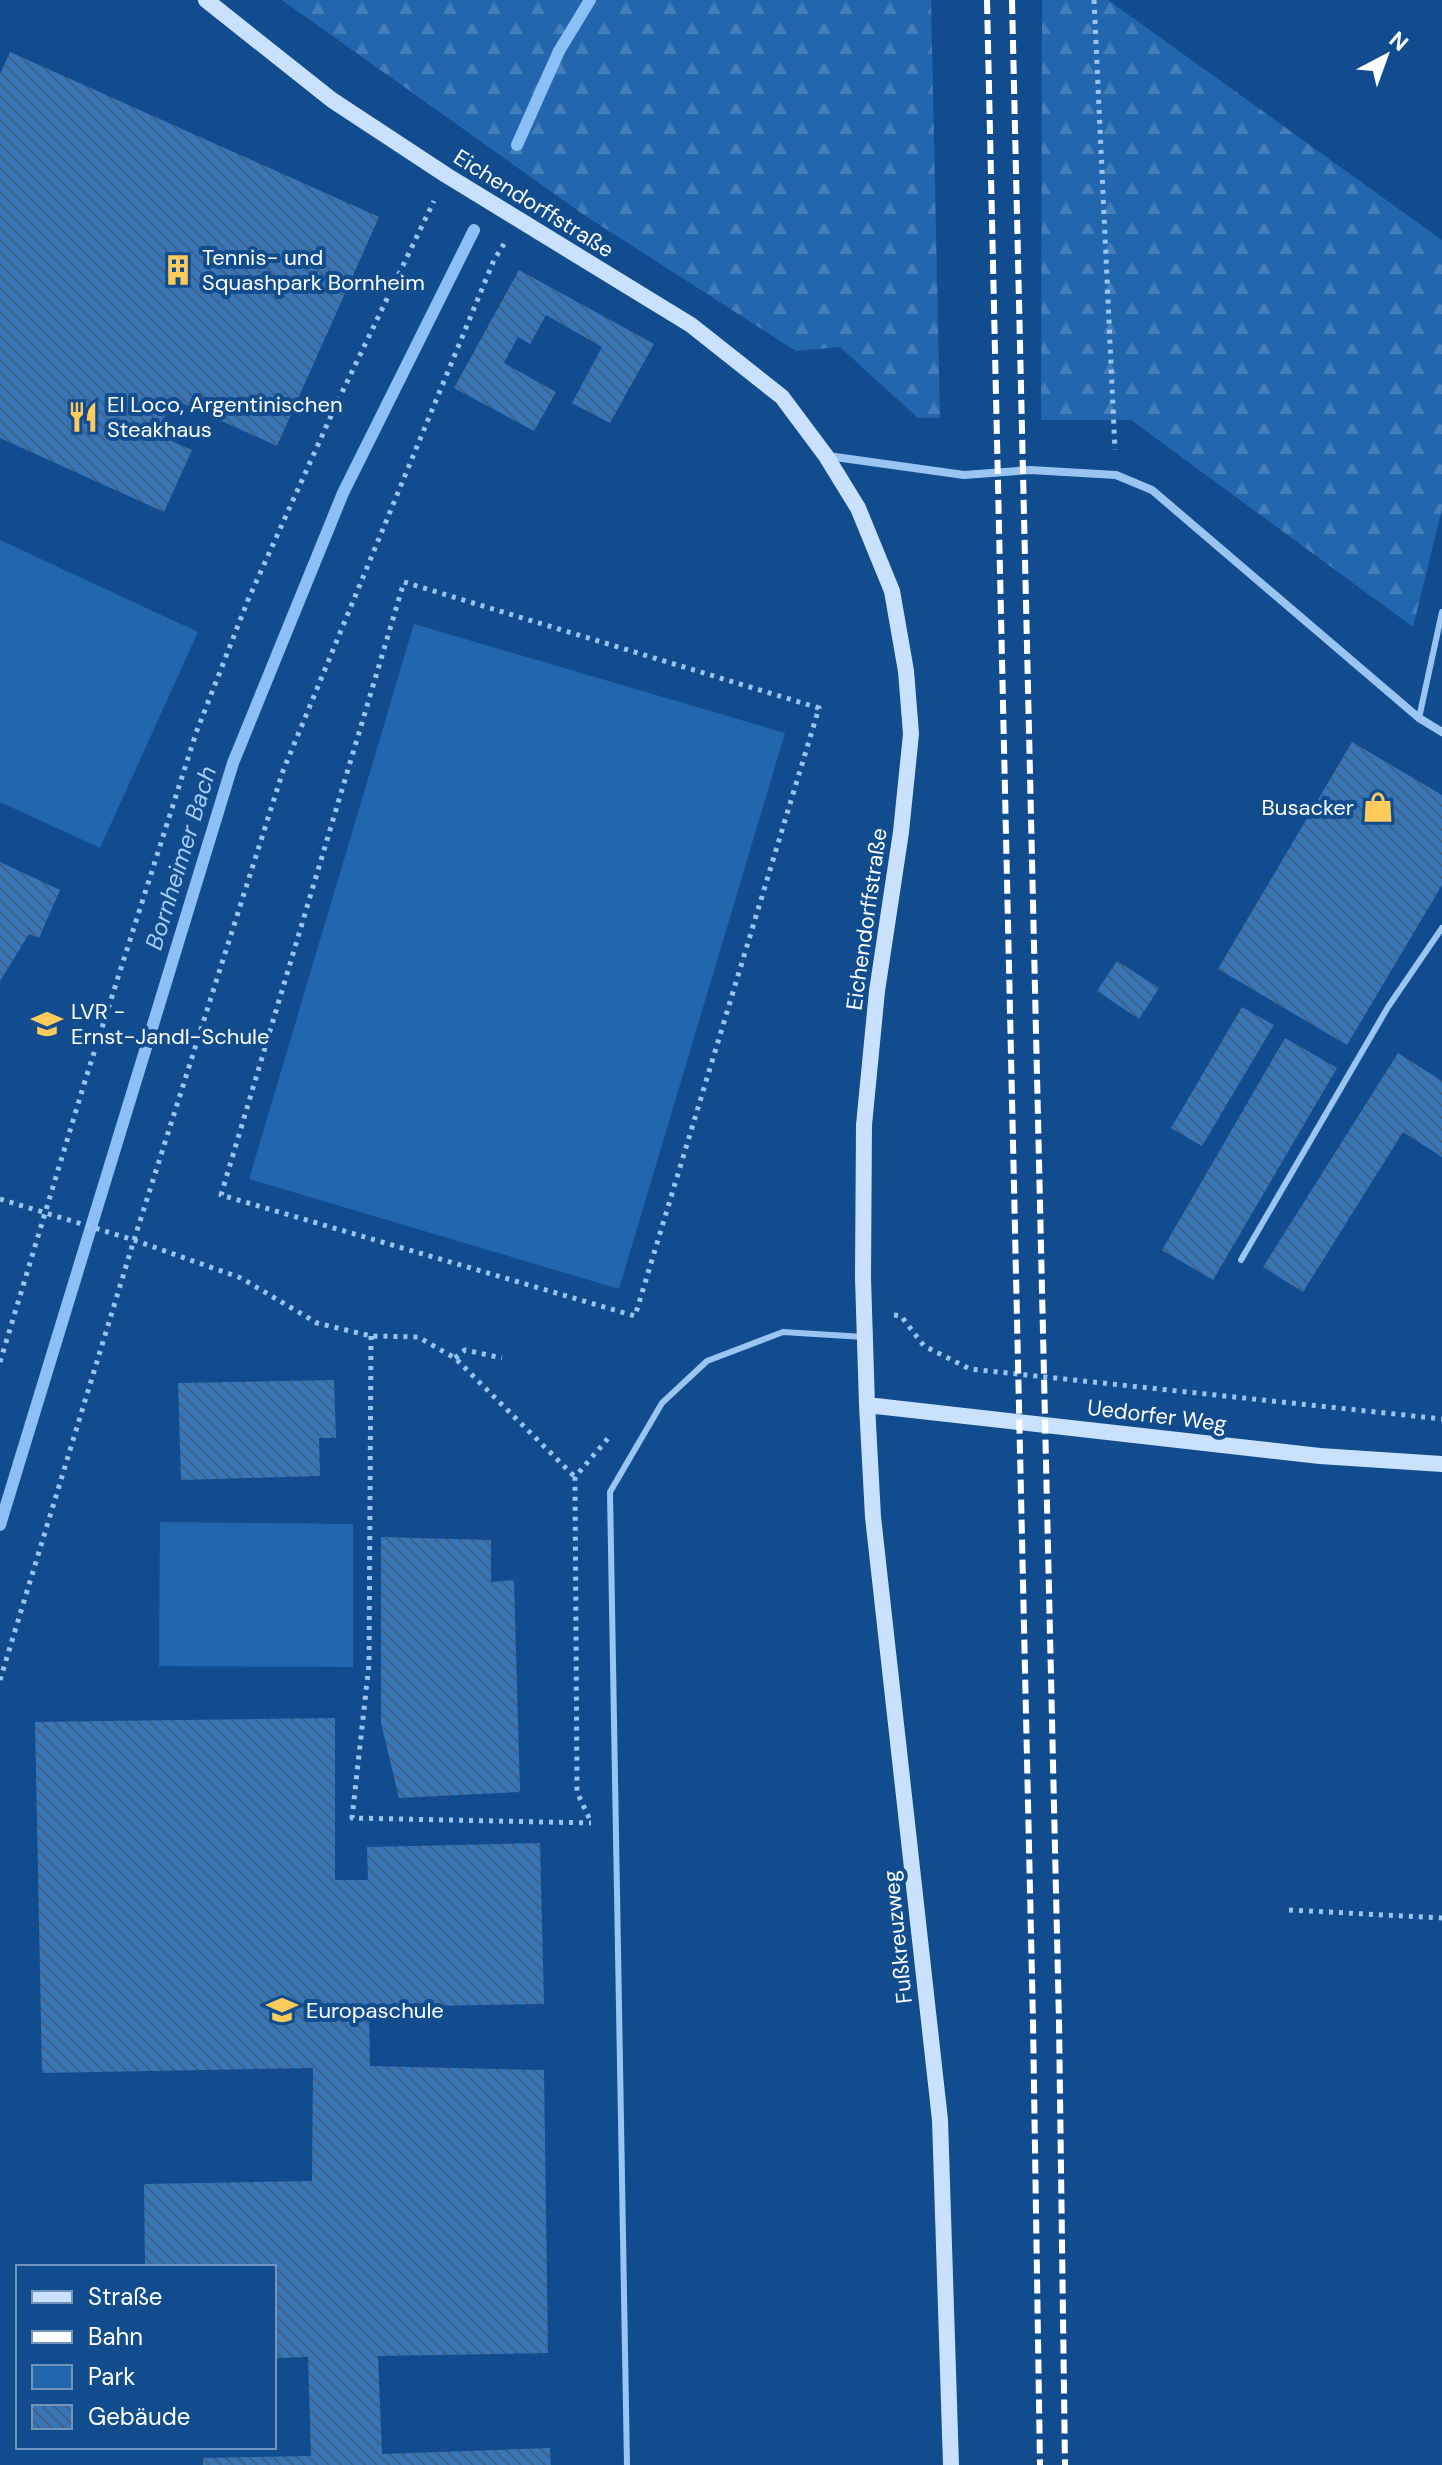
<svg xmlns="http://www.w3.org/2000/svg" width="1442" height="2465" font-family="'DM Sans',sans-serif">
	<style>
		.forest { fill: url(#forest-firs) }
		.park { fill: #2266ae }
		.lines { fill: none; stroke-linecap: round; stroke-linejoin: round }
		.stream { stroke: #8bc0f6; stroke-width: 12 }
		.building { fill: url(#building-back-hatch) }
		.path { stroke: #9ac5f2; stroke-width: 5; stroke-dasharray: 4 6; stroke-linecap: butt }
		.lane { stroke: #9ac5f2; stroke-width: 6 }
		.street { stroke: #9ac5f2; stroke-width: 8 }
		.secondary { stroke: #c9e1fc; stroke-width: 16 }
		.rail { stroke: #fff; stroke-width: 6; stroke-dasharray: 14 6; stroke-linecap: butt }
		.labels { text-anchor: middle; stroke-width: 8; stroke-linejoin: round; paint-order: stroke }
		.street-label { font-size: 22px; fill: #fff; stroke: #114c8f }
		.poi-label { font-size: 22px; fill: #fff; stroke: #114c8f; text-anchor: start }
		.water-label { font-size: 24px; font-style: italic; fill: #a6cff9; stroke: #114c8f }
	</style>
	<defs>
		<pattern id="forest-firs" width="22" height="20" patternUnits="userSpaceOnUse" patternTransform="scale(2)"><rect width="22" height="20" fill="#2266ae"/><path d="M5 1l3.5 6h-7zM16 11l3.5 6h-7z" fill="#437dba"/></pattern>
		<pattern id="building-back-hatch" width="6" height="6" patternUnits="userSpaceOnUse" patternTransform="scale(2)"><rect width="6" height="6" fill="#3976b8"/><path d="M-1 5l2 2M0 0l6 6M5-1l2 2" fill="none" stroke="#426182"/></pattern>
	</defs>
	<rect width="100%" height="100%" fill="#114c8f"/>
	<path class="forest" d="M282,0H931L940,418H918L840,347L796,351L584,215Z
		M1042,0H1108L1442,240V509L1413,627L1131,420H1041Z"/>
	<path class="park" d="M0,540L198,632L100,848L0,802Z
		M414,624L785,733L619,1289L249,1179Z
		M160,1522L353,1524V1667L159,1666Z"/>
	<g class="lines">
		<path class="stream" d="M517,145L559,51L590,0
			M0,1525L233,763L343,493L474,230"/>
	</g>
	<path class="building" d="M10,52L379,217L277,446L173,399L157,435L192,450L164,512L0,438V74Z
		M519,270L654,344L610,423L572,403L602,347L546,315L530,344L518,337L504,363L556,392L534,431L454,388Z
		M1352,742L1442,795V885L1347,1045L1218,969Z
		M0,862L60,890L39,938L29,934L0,981Z
		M1117,961L1159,988L1139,1019L1097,991Z
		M1242,1007L1274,1025L1202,1146L1171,1128Z
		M1285,1038L1337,1068L1213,1280L1162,1250Z
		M1398,1053L1442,1081V1157L1403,1132L1303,1292L1263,1267Z
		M334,1380L336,1438H319L320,1476L181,1480L178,1383Z
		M381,1537L491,1540V1582L514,1580L520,1792L399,1798L381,1723Z
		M335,1718V1880H368L367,1847L540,1843L544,2004L369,2007L370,2066L544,2070L548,2353L378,2356L382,2454L550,2448L551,2465H203V2458L311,2456L308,2357L274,2358V2267H145L144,2184L312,2181L313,2068L42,2073L35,1722Z"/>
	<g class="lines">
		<path class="path" d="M1094,0L1115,450
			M404,582L819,708L635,1316L221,1195Z
			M0,1199L134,1240L241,1278L317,1323L371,1336L418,1337L455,1358L575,1477
			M894,1315L901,1316L924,1346L970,1369L1442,1419
			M371,1336L369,1664L352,1818L591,1823
			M455,1358L465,1350L502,1358
			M0,1362L85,1081L196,733L248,600L335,407L434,201
			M0,1680L134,1240L283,771L494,260L504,244
			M589,1818L577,1792L575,1477L610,1436
			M1289,1910L1442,1918"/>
		<path class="lane" d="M1419,718L1442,612
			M1241,1260L1388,1007L1442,928
			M627,2465L610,1492L662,1403L707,1361L783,1332L864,1337"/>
		<path class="street" d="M828,456L964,475L1030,470L1116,475L1152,490L1419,718L1442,732"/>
		<path class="secondary" d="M206,0L332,100L446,175L691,325L782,397L826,456L858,508L892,591L906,671L911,734L901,832L877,991L864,1125L863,1278L867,1405L873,1517L940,2120L951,2465
			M867,1405L1320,1456L1442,1464"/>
		<path class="rail" d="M987,0L1033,2022L1040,2465
			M1012,0L1059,2021L1065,2465"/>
	</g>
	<defs>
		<symbol id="building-bare" viewBox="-9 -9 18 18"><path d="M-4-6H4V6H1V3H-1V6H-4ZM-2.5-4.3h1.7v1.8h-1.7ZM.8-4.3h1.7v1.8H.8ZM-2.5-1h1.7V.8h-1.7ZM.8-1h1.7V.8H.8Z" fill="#ffcb5b" stroke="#114c8f" stroke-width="2.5" paint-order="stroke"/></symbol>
		<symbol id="restaurant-bare" viewBox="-9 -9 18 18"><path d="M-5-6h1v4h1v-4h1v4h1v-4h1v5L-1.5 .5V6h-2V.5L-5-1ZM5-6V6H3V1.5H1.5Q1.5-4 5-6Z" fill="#ffcb5b" stroke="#114c8f" stroke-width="2.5" paint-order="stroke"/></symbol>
		<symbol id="shop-bare" viewBox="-9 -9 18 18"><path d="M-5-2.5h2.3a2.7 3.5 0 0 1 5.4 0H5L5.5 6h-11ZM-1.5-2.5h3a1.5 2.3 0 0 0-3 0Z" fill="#ffcb5b" stroke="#114c8f" stroke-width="2.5" paint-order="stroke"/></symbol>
		<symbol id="school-bare" viewBox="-9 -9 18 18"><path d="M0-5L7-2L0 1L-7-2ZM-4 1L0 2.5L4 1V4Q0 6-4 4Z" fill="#ffcb5b" stroke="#114c8f" stroke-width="2.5" paint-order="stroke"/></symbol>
	</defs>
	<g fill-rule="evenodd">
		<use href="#building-bare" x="156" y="248" width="44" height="44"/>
		<use href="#restaurant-bare" x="61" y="395" width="44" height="44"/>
		<use href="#shop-bare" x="1356" y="785" width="44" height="44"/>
		<use href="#school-bare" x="25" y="1002" width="44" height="44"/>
		<use href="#school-bare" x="260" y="1988" width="44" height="44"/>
	</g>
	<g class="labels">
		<g class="street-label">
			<text transform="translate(534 203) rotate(32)" y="8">Eichendorffstraße</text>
			<text transform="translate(866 919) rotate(-82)" y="8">Eichendorffstraße</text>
			<text transform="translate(1157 1415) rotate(7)" y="8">Uedorfer Weg</text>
			<text transform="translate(897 1937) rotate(-96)" y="8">Fußkreuzweg</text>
		</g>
		<g class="poi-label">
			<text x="202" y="265">Tennis- und<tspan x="202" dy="25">Squashpark Bornheim</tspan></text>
			<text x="107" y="412">El Loco, Argentinischen<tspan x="107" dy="25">Steakhaus</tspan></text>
			<text x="1354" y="815" text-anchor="end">Busacker</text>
			<text x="71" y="1019">LVR -<tspan x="71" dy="25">Ernst-Jandl-Schule</tspan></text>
			<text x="306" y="2018">Europaschule</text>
		</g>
		<g class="water-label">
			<text transform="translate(181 858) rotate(-73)" y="8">Bornheimer Bach</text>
		</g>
	</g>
	<rect x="16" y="2265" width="260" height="184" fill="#114c8f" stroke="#7094bc" stroke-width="2"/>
	<rect x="32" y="2291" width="40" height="12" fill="#c9e1fc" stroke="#7094bc" stroke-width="2"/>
	<text x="88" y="2305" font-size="24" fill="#ffffff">Straße</text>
	<rect x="32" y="2331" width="40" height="12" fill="#ffffff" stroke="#7094bc" stroke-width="2"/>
	<text x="88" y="2345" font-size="24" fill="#ffffff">Bahn</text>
	<rect x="32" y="2365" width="40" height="24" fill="#2266ae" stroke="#7094bc" stroke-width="2"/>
	<text x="88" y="2385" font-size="24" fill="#ffffff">Park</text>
	<rect x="32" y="2405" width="40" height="24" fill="url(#building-back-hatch)" stroke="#7094bc" stroke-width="2"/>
	<text x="88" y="2425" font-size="24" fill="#ffffff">Gebäude</text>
	<g transform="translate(1386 56) rotate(41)" stroke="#114c8f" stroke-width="6" paint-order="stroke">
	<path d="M0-6L14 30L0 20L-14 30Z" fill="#ffffff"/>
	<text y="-12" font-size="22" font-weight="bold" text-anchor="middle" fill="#ffffff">N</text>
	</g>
</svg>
